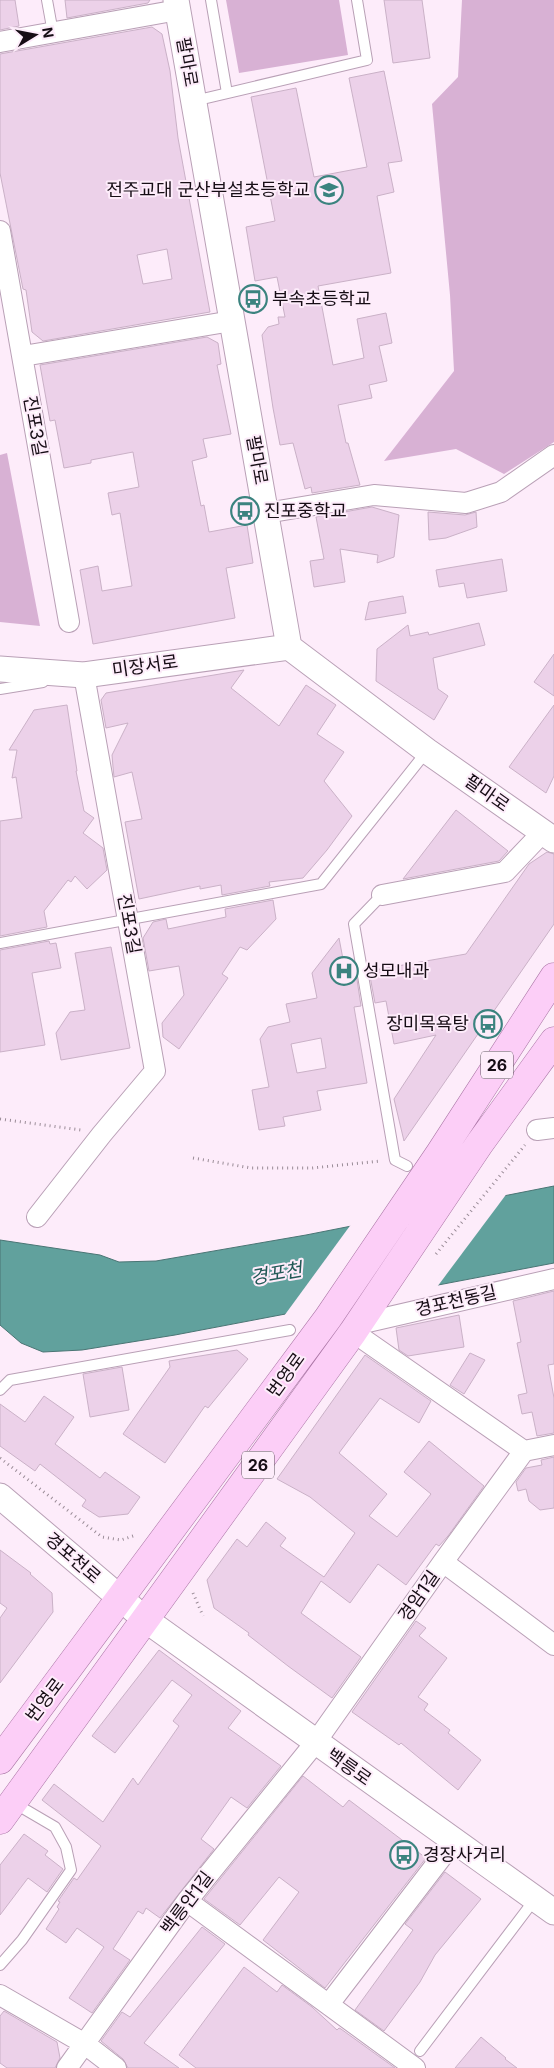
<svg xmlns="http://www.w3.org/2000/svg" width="554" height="2068" font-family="Inter,'Noto Sans KR',sans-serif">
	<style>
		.green { fill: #d8b1d4 }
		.water { fill: #61a19d; stroke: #4a7574 }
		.pier { fill: #fdecfa }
		.building { fill: #ecd1e9; stroke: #cab1c7; fill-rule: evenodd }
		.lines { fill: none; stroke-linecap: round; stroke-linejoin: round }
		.service-casing { stroke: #b9a0b6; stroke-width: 12 }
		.minor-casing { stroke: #b9a0b6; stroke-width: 22 }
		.tertiary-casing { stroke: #b9a0b6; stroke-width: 27 }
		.primary-casing { stroke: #aa75a5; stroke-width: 29 }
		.path { stroke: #9a8c97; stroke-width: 3; stroke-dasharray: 1 4; stroke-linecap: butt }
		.service { stroke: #fff; stroke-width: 10 }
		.minor { stroke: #fff; stroke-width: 20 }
		.tertiary { stroke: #fff; stroke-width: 25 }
		.primary { stroke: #fccef7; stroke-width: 28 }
		.labels { text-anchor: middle; stroke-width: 4; stroke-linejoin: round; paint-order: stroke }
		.shield { fill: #fdecfa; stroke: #5b505a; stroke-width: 1 }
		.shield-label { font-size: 16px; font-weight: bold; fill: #160d15 }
		.street-label { font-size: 18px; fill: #160d15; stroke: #fdecfa }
		.poi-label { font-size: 18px; fill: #160d15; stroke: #fdecfa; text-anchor: start }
		.water-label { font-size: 19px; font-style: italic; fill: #205855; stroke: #fdecfa }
	</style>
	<rect width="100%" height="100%" fill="#fdecfa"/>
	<path class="green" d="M226,0H339L348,55L239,73Z
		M462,0H554V442L504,474L456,449L384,461L454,371L450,295L432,104L458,77Z
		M7,453L40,626L0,622V455Z"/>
	<path class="water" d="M554,1186V1263L175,1335L82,1350L43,1352L21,1343L0,1325V1240L100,1255L119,1262L156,1261L306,1235Z"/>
	<path class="pier" d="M508,1192L437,1287L284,1316L352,1223Z"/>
	<path class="building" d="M0,0H15L19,26L0,30Z
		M65,0H150L148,3L67,18Z
		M384,0H422L430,58L393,63Z
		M152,27L162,34L170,71L178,138L210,312L43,341L32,332L26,290L23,289L0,173V54ZM167,249L172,279L143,284L137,255Z
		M384,71L402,161L388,163L394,192L377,196L391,273L318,286L333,365L364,358L357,319L386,313L392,343L379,346L387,381L369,385L372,398L338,405L346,443H348L360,485L312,493L311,487L305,489L293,443L280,445L273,408L262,335L268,327L279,324L278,317H285L277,277L255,281L246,227L275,221L251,97L296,88L314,177L367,167L349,78Z
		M207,337L218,343L221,364L217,365L231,434L203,439L207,457L192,461L201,506L204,505L209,532L247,525L253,563L226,568L235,618L93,644L80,570L98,566L102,591L132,586L120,513L112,515L108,493L139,487L133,452L91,460V463L64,468L55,420L50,421L40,365Z
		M372,507L399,515L394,557L377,563L378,555L340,549L345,582L314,587L310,561L324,559L316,517Z
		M428,512L465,515L476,512L477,527L446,538L429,540Z
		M502,559L507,591L467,598L464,583L439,587L436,570Z
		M403,596L406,613L365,620L369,602Z
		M479,623L485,645L433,658L438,689L448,696L434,720L376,681L377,649L408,625L410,636L428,632L429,635Z
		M554,654V696L534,682Z
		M244,670L231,688L279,726L306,685L336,705L317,734L344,752L324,781L352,816L327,850L303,878L269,882L270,886L222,895L221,885L200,889V886L139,899L125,822L142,819L132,772L114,777L113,767L112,755L128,723L106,728L101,700L106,693Z
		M67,705L77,771H76L84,811L94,818L83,833L103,848L107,870L87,889L75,876L71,882L68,880L44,911L47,927L0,936V821L22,818L16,777L12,778L17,750H9L34,710Z
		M554,705V776L546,793L509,767Z
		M456,810L508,851L499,861L403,879Z
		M547,852L554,854V924L404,1141L394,1099L436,1035L394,1044L386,1001L375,1003L369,971L466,954L529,864Z
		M273,900L276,919L247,950L240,947L222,974L228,978L179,1049L163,1037L162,1023L184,995L179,966L149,971L143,938L153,922L166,919L168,929L226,917L225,909Z
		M339,938L346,975L356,973L361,1006L354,1007L367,1083L317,1091L321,1110L283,1117L285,1126L259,1130L252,1090L269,1087L260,1039L268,1027L290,1022L286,1004L317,998L312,973ZM321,1038L326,1068L297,1073L291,1044Z
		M49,941L50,944L56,943L61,968L32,973L45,1045L0,1052V950Z
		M111,947L130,1048L61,1060L56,1033L70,1012L85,1010L75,953Z
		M554,1291V1364L548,1365L554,1398V1433L537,1436L532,1412L522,1414L518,1395L527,1393L517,1343L521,1342L513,1301Z
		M459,1315L464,1347L408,1356L399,1350L396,1328Z
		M237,1350L248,1359L208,1408L205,1406L165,1463L123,1434L170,1367L169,1361Z
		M470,1353L485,1360L464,1394L450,1385Z
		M365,1355L431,1401L419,1423L380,1398L339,1453L387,1494L369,1516L397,1537L431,1494L404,1472L429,1441L484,1486L448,1536L439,1546L436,1544L406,1585L378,1564L350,1603L321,1581L301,1613L361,1657L332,1698L288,1666L248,1635L249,1633L214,1608L207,1580L237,1539L247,1547L266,1522L286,1538L280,1546L324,1577L355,1533L310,1497L277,1479Z
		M122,1367L129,1410L90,1417L83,1374Z
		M44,1396L74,1417L55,1444L100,1478L105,1472L140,1497L128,1514L99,1517L82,1506L86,1500L40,1464L35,1471L0,1446V1404L25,1422Z
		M554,1457V1508L540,1510L529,1501L526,1489L518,1491L516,1482L526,1468L542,1465L541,1460Z
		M0,1550L31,1573L30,1574L52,1593L53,1612L0,1683V1618L7,1608L0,1603Z
		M416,1621L426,1628L419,1636L447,1658L418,1697L428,1704L424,1710L450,1730L448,1733L481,1760L458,1790L401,1743L399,1745L352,1712Z
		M159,1650L241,1711L228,1728L281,1766L247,1808L231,1797L201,1839L214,1849L160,1918L146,1908L143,1914L138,1911L113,1949L130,1960L92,2013L69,1998L104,1947L77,1928L66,1943L46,1929L59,1909L57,1907L60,1902L58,1901L74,1878L77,1880L101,1846L42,1800L54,1784L103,1822L133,1778L138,1785L179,1726L173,1721L192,1695L172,1680L115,1753L92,1736Z
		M303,1776L343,1807L349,1800L426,1858L325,1988L263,1940L299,1892L279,1877L240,1925L204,1899Z
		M24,1834L48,1851L45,1855L63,1869L47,1892L28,1878L0,1915V1865Z
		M445,1872L481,1899L435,1955L420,1982L384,2031L355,2010L413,1930L405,1924Z
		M202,1927L225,1944L144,2043L179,2068H128L123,2059L101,2041L122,2012L130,2017Z
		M244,1967L277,1992L282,1985L312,2007L337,2030L339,2028L341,2029L395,2068H196L179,2055Z
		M4,2011L57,2042L60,2058L55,2068H7L0,2063V2016Z
		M481,2037L506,2058L505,2059L517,2068H455Z"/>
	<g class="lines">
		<defs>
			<path id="service" d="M47,0L53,33
				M211,0L227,93
				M194,101L367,60L357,0
				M0,689L43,682
				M382,895L354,924L395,1160L407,1166
				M0,943L321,884L427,751
				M0,1390L10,1380L290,1330
				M0,1965L22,1940L71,1870L66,1847L55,1827L14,1803
				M420,2051L535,1899"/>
			<path id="minor" d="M0,42L178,10
				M0,231L69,622
				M23,356L232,321
				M266,513L374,495L466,503L501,492L554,455
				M382,895L505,872L543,832
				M537,1130L554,1128
				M37,1217L102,1134L155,1071L84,675
				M359,1324L554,1279
				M353,1332L524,1451
				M443,1562L554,1645
				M187,1901L415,2068
				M0,1995L85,2044L116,2068
				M329,2004L454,1841
				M67,2068L187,1901L315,1743L443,1562L524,1451L554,1445"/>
			<path id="tertiary" d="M176,0L289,647L427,751L554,840
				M0,669L84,675L289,647
				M0,1496L146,1620L554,1912"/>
			<path id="primary" d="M0,1760L328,1318L440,1153L554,977
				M0,1820L353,1332L480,1143L554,1041"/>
		</defs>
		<use href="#service" class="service-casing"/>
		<use href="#minor" class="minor-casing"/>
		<use href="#tertiary" class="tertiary-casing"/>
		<use href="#primary" class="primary-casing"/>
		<path class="path" d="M0,1119L81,1130
			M193,1158L251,1168H312L381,1161
			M436,1254L525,1145
			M0,1458L102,1537L121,1540L136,1535
			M193,1593L203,1616"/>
		<use href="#service" class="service"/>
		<use href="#minor" class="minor"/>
		<use href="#tertiary" class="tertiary"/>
		<use href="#primary" class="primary"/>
	</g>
	<defs>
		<symbol id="school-ring" viewBox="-11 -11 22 22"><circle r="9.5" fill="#fdecfa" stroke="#3b837f" stroke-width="1.5"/><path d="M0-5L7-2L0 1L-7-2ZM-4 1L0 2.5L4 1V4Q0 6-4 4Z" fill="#3b837f"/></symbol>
		<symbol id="bus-ring" viewBox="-11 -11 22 22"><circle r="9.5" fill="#fdecfa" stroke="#3b837f" stroke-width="1.5"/><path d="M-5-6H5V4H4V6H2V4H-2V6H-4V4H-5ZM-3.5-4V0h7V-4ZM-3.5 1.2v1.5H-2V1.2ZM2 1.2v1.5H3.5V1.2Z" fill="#3b837f"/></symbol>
		<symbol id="hospital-ring" viewBox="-11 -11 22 22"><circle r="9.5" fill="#fdecfa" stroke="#3b837f" stroke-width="1.5"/><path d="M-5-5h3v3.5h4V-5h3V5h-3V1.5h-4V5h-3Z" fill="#3b837f"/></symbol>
	</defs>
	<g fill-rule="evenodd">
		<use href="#school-ring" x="313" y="174" width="32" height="32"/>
		<use href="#bus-ring" x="237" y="283" width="32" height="32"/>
		<use href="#bus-ring" x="229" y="495" width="32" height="32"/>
		<use href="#hospital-ring" x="328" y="955" width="32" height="32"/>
		<use href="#bus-ring" x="472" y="1008" width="32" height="32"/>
		<use href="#bus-ring" x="388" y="1839" width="32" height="32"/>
	</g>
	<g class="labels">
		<g class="shield">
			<rect x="481" y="1051.5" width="32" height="27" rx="4"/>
			<rect x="242" y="1451.5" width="32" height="27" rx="4"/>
		</g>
		<g class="shield-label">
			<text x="497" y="1071">26</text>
			<text x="258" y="1471">26</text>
		</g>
		<g class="street-label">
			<text transform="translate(187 62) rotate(80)" y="6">팔마로</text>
			<text transform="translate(35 426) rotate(80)" y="6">진포3길</text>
			<text transform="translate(257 460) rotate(80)" y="6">팔마로</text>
			<text transform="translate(145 666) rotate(-8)" y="6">미장서로</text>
			<text transform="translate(487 793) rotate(35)" y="6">팔마로</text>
			<text transform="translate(129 924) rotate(80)" y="6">진포3길</text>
			<text transform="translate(456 1301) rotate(-13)" y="6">경포천동길</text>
			<text transform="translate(286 1375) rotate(-54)" y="6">번영로</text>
			<text transform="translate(73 1558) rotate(41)" y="6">경포천로</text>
			<text transform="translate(419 1596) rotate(-55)" y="6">경암1길</text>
			<text transform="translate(45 1700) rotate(-53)" y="6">번영로</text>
			<text transform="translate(349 1767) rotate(35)" y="6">백릉로</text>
			<text transform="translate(187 1903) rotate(-53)" y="6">백릉안1길</text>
		</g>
		<g class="poi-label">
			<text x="310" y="196" text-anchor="end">전주교대 군산부설초등학교</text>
			<text x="272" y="305">부속초등학교</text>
			<text x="264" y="517">진포중학교</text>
			<text x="363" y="977">성모내과</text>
			<text x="469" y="1030" text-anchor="end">장미목욕탕</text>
			<text x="423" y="1861">경장사거리</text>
		</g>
		<g class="water-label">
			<text transform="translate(276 1273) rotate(-10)" y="7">경포천</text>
		</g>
	</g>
	<g transform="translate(35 35) rotate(80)" stroke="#fdecfa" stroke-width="4" paint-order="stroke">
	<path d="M0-4L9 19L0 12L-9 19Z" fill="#160d15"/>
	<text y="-8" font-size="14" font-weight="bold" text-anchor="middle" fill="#160d15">N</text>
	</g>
</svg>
